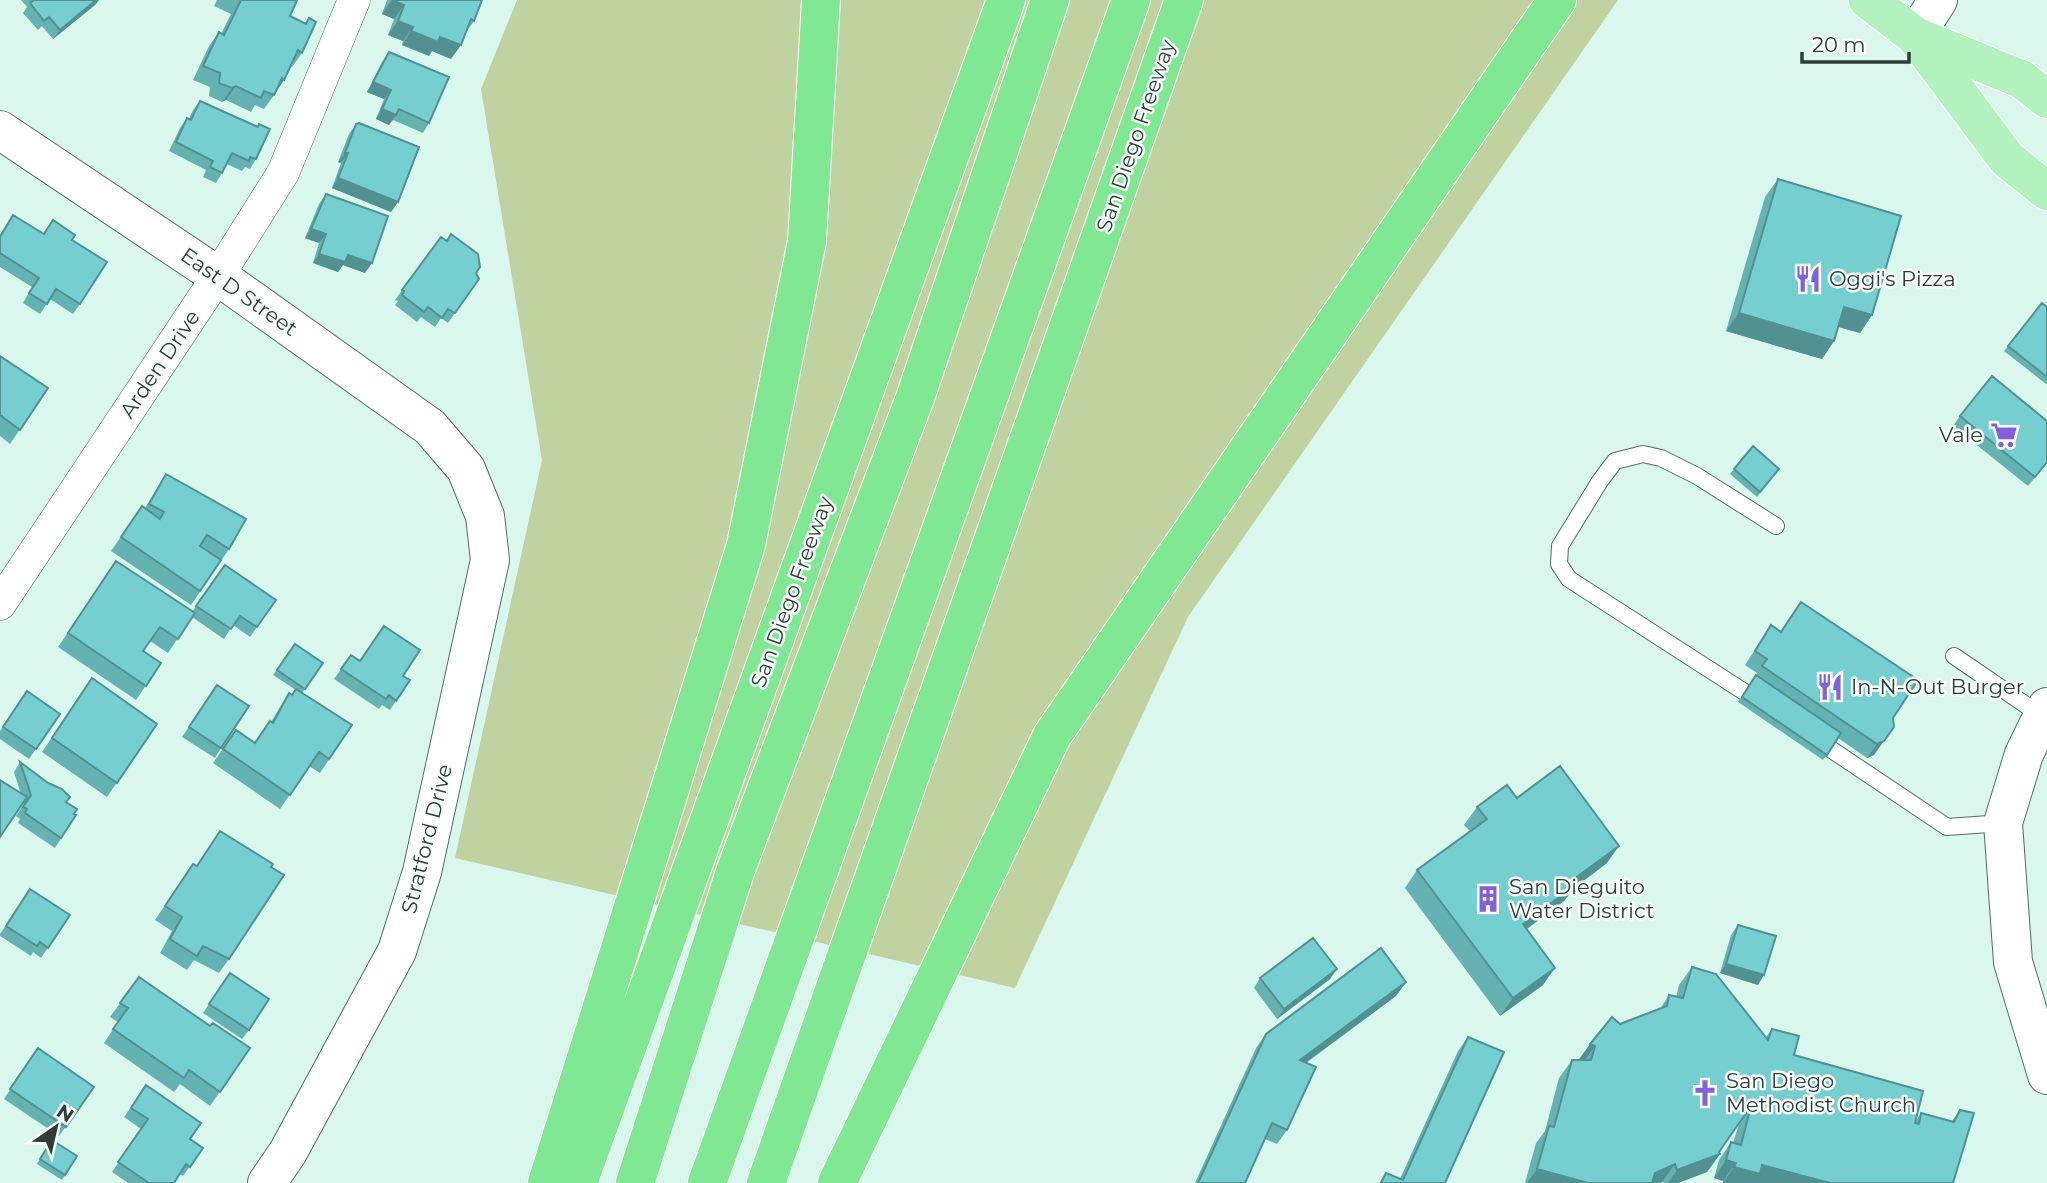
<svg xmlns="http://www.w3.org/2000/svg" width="2047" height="1183" font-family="Montserrat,sans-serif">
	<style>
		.green { fill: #c0d2a0 }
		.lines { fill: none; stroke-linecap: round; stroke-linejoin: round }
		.service-casing { stroke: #536d64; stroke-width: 18 }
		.minor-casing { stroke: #536d64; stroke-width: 33 }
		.tertiary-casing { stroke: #536d64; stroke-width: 40 }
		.primary-casing { stroke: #fff; stroke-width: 40 }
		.motorway-casing { stroke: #fff; stroke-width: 40 }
		.service { stroke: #fff; stroke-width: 16 }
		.minor { stroke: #fff; stroke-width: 32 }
		.tertiary { stroke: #fff; stroke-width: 38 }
		.primary { stroke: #b3f1be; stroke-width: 38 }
		.motorway { stroke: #80e892; stroke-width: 38 }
		.wall { fill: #65b2b3 }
		.shaded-wall { fill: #529192 }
		.building { fill: #75cfd0; stroke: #529192; stroke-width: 2 }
		.labels { text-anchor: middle; stroke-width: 5; stroke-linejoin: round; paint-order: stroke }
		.street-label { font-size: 21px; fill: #303c38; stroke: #f8fefc }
		.poi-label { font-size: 21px; fill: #303c38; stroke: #f8fefc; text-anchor: start }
	</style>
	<rect width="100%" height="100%" fill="#d9f7ec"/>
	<path class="green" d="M517,0H1618L1188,617L1015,988L455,858L542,460L481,89Z"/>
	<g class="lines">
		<defs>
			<path id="service" d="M1954,656L2042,716
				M1763,704L1569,579L1559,564L1560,546L1600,481L1615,461L1643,454L1661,458L1697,476L1776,526
				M1814,738L1947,827L2003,823"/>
			<path id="minor" d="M0,604L218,276L283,173L354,0"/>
			<path id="tertiary" d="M1915,36L1938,0
				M0,130L218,276L430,427L466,469L485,516L490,560L422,872L397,951L288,1152L267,1183
				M2047,707L2024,754L2003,823L2013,962L2047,1075"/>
			<path id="primary" d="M1868,0L1915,36L2021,79L2047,99
				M1915,36L2007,159L2047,191"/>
			<path id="motorway" d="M547,1183L746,545L807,241L821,0
				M578,1183L1006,0
				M635,1183L736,869L915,398L1050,0
				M707,1183L1131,0
				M766,1183L1184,0
				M837,1183L1052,736L1557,0"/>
		</defs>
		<use href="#service" class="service-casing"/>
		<use href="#minor" class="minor-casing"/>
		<use href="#tertiary" class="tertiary-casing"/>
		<use href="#primary" class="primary-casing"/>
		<use href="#motorway" class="motorway-casing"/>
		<use href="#service" class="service"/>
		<use href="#minor" class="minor"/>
		<use href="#tertiary" class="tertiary"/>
		<use href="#primary" class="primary"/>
		<use href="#motorway" class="motorway"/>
	</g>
	<path class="wall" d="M21,0H99L95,5L53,39L42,26L38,30L23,13L27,7Z
		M217,0H297L290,16L305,23L309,18L302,53L292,67L291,66L274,95L264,109L255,105L251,112L226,100L222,102L209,96L210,87L193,80L209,46L219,32L221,34L231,14L214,6Z
		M387,0H482L474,21L464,35L451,59L432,51L429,56L402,45L403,41L388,35L394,19L382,14Z
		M389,52L429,123L423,133L393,120L389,125L376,119L384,99L367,92L382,62Z
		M200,101L257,127L259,124L256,159L250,169L245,167L242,171L227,164L222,173L216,183L203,177L206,170L169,151L180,128L187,118L189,119L193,110Z
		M356,124L398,202L391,212L332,188L341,163L338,162L349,134Z
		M1778,179L1872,315L1860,333L1838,327L1834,341L1822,359L1726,331L1765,197Z
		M326,194L365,273L343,265L338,272L313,263L319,243L305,238L319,204Z
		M13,215L43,234L53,220L72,240L80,304L73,314L50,299L40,314L23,303L32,287L0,267V235Z
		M441,237L476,273L479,279L448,323L441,318L435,327L421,317L417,322L395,305L398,301L395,300Z
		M2042,303L2047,307V383L2046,384L2004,351Z
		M0,356L48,388L10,444L0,436Z
		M1960,416L2047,463L2028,486L1953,426Z
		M1734,469H1779L1757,497L1730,474Z
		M166,474L229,549L191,605L111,551L142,506L145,508L157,488Z
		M116,561L192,612L225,565L276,600L250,637L233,625L224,639L192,617L168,653L150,641L143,651L161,663L136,700L58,647Z
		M1771,625L1893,718L1874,755L1867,758L1838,738L1823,760L1738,702L1757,673L1745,665Z
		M295,644L323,663L302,693L352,725L320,773L309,766L280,809L213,763L236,730L254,743L271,722L280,707L289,693L292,695L296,690L273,675Z
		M351,655L360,661L403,676L410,680L390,710L382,705L379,709L334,679Z
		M92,678L157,724L107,797L42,752Z
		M217,685L221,748L215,758L182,737Z
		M27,691L60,714L29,759L0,739V731Z
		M20,762L66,802L76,815L55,848L18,823L20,819L16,816L24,804L14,772Z
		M1517,798L1607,863L1574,888L1564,901L1527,929L1543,985L1500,1016L1405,888L1417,870L1470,831L1464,825L1477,807Z
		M193,864L229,959L219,973L194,960L187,970L160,953L172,931L155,920Z
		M30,889L70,915L41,958L33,952L31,956L0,936V934Z
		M1738,925L1758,985L1720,973L1731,935Z
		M1692,967L1766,1037L1772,1029L1794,1055L1916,1121L1921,1113L1952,1121L1960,1110L1953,1183H1723V1181L1714,1178L1719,1160L1731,1142L1733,1143L1739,1124L1719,1152L1720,1154L1707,1172L1678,1183H1663L1662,1182L1660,1183H1525L1536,1143L1545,1131L1559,1078L1572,1060H1579L1620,1024L1660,1009L1669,995L1676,997L1679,985Z
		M230,973L249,1030L242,1039L203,1013Z
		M139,977L210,1026L250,1048L210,1106L180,1084L174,1092L104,1043L118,1022L110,1017Z
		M1260,978L1330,979L1277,1019L1254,988Z
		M1406,982L1396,996L1306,1063L1287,1130L1277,1144L1265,1139L1245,1183H1195L1256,1048L1266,1034Z
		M1468,1037L1445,1183H1379L1386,1173L1400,1179L1458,1051Z
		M38,1048L94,1087L59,1136L4,1099Z
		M146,1085L190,1139L203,1148L183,1176L180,1174L174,1183H128L112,1172L141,1129L124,1117Z
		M52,1140L77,1156L62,1180L37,1164Z"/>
	<path class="shaded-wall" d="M96,0H99L95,5L53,39L60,30Z
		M392,0L404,5L394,19L382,14Z
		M398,21L413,27L403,41L388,35Z
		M411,31L440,37L461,45L451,59L432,51L429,56L402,45Z
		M282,78L284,80L275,94Z
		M373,82L391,90L384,99L367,92Z
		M236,86L226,100L222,102L232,88Z
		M382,109L396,115L389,125L376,119Z
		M345,153H348L341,163L338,162Z
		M338,178L398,202L391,212L332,188Z
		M311,229L326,234L319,243L305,238Z
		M319,254L348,255L372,263L365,273L343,265L338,272L313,263Z
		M1844,307L1872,315L1860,333L1832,325Z
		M1739,313L1834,341L1822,359L1726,331Z
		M1884,741L1874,755L1867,758L1877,744Z
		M1619,846L1607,863L1574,888L1564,901L1510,941L1523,924L1574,879Z
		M1726,964L1764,975L1758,985L1720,973Z
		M1555,968L1543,985L1500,1016L1513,998Z
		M1337,969L1330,979L1277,1019L1284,1009Z
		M1406,982L1396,996L1290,1074L1300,1060Z
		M1590,1044L1595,1046L1582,1064L1577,1062Z
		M1720,1154L1707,1172L1678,1183H1668L1677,1170Z
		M1726,1160L1736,1163L1723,1181L1714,1178Z
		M1675,1164L1662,1182L1660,1183H1648L1655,1173Z
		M1762,1165L1830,1183H1723L1734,1167Z
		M1537,1169L1588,1183H1527Z"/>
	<path class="building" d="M34,0H96L60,30L49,17L44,21L30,3Z
		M241,0H297L290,16L306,24L309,18L316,22L302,53L298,50L284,80L282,78L274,95L264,91L261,98L236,86L232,88L219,83L220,73L203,66L219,32L224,35Z
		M392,0H482L474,21L471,19L461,45L440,37L438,42L411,31L413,27L398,21L404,5Z
		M389,52L449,77L429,123L399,109L396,115L382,109L391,90L373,82Z
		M200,101L258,127L259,124L270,129L256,159L250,157L249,161L232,153L222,173L210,167L213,161L176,142L187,118L191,120Z
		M359,123L419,147L398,202L338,178L348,153H345L356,124Z
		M1778,179L1901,216L1872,315L1844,307L1834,341L1739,313Z
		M326,194L388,216L372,263L348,255L345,262L319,254L326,234L311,229Z
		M13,215L44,234L53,220L75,235L72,240L107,262L80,304L56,289L47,304L29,293L39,278L0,253V237Z
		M451,234L478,254L480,267L476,273L479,279L455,313L448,309L442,318L428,307L424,312L402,295L404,291L402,290L441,237L447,241Z
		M2042,303L2047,307V377L2008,346Z
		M0,356L48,388L20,430L0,415Z
		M1992,376L2047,421V462L2035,477L1960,416Z
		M1753,446L1779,469L1760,492L1734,469Z
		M166,474L246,519L229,549L207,535L200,546L221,560L200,591L121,537L142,506L160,519L164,512L149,504Z
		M116,561L195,613L178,639L160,627L143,651L161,663L146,686L68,633Z
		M225,565L276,600L257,627L240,616L231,629L196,606Z
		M1801,602L1918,680L1893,718L1894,727L1884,741L1877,744L1762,666L1767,659L1755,651L1771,625L1781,632Z
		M384,626L420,650L403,676L410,680L396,701L389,695L386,699L341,669L351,655L360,661Z
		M295,644L323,663L305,689L277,670Z
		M1756,675L1841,733L1827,755L1742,697Z
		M92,678L157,724L117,783L52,738Z
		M217,685L249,706L221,748L189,727Z
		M296,689L352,725L329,759L319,752L290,795L223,749L236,730L255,743L270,721L273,723L289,693L292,695Z
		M27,691L60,714L36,749L3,727Z
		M20,762L48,783L62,789L70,797L66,802L77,809L74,814L76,815L61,838L25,813L27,809L23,807L31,795Z
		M1560,766L1619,846L1574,879L1577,884L1523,924L1555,968L1513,998L1417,870L1487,819L1477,807L1507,785L1517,798Z
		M0,780L27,797L0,837Z
		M220,831L273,864L271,867L284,875L229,959L203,946L197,956L170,939L182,917L165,906L193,864L197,866Z
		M30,889L70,915L48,948L40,942L37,946L6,926Z
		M1738,925L1776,936L1764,975L1726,964Z
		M1313,938L1337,969L1284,1009L1260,978Z
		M1381,948L1406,982L1300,1060L1316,1067L1287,1130L1272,1123L1245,1183H1198L1266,1034Z
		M1692,967L1716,974L1768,1040L1772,1029L1799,1036L1794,1055L1923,1091L1915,1123L1919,1124L1921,1113L1954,1122L1960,1110L1974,1113L1953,1183H1830L1762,1165L1760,1174L1734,1167L1736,1163L1726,1160L1731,1142L1741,1145L1751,1106L1719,1152L1720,1154L1677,1170L1675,1164L1655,1173L1652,1183H1588L1537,1169L1549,1126L1554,1127L1572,1060H1591L1595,1046L1590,1044L1612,1017L1620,1024L1667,1006L1669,995L1683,998Z
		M230,973L269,999L249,1030L209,1004Z
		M139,977L210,1026L213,1023L250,1048L220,1092L189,1070L184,1078L113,1029L128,1008L120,1003Z
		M1468,1037L1504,1052L1445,1183H1381L1386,1173L1403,1180Z
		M38,1048L94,1087L66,1127L10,1089Z
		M146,1085L201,1123L190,1139L203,1148L190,1167L186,1164L174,1183H149L118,1162L148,1119L131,1108Z
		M52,1140L77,1156L65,1175L40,1159Z"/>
	<defs>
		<symbol id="restaurant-bare" viewBox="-9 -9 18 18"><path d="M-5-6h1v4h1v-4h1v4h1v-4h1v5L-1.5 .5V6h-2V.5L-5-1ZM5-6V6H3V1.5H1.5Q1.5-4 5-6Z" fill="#8360db" stroke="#f8fefc" stroke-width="2.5" paint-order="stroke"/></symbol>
		<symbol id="supermarket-bare" viewBox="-9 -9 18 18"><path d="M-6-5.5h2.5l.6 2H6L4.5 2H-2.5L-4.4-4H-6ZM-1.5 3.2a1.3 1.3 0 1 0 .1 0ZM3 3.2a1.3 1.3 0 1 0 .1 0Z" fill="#8360db" stroke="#f8fefc" stroke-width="2.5" paint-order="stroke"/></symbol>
		<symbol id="building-bare" viewBox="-9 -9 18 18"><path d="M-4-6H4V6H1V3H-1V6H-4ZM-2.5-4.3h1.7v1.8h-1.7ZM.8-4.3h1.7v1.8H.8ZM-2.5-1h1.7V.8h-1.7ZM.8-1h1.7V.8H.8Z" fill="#8360db" stroke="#f8fefc" stroke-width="2.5" paint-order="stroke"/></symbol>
		<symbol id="church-bare" viewBox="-9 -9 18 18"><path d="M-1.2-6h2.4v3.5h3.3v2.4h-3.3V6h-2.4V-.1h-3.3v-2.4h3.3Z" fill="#8360db" stroke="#f8fefc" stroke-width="2.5" paint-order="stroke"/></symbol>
	</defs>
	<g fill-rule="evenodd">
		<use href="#restaurant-bare" x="1789" y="260" width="38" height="38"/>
		<use href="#supermarket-bare" x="1985" y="416" width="38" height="38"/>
		<use href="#restaurant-bare" x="1811" y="668" width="38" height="38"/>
		<use href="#building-bare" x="1469" y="880" width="38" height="38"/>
		<use href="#church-bare" x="1686" y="1074" width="38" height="38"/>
	</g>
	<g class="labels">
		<g class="street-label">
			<text transform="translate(1136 136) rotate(-71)" y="7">San Diego Freeway</text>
			<text transform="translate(239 292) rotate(35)" y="7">East D Street</text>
			<text transform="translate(160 364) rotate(-56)" y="7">Arden Drive</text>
			<text transform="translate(792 592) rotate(-70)" y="7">San Diego Freeway</text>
			<text transform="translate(427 839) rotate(-76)" y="7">Stratford Drive</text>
		</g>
		<g class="poi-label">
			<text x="1829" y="286">Oggi's Pizza</text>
			<text x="1983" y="442" text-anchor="end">Vale</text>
			<text x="1851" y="694">In-N-Out Burger</text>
			<text x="1509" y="894">San Dieguito<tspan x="1509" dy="24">Water District</tspan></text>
			<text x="1726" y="1088">San Diego<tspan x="1726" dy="24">Methodist Church</tspan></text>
		</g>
	</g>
	<g transform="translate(56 1127) rotate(34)" stroke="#f8fefc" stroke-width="5" paint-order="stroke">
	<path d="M0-5L12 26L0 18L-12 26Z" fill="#303c38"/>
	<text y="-10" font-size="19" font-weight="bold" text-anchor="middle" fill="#303c38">N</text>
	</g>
	<path d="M1802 52v10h107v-10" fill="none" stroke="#303c38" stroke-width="3.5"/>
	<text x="1812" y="52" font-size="21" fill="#303c38" stroke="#f8fefc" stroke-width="5" paint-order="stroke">20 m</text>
</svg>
